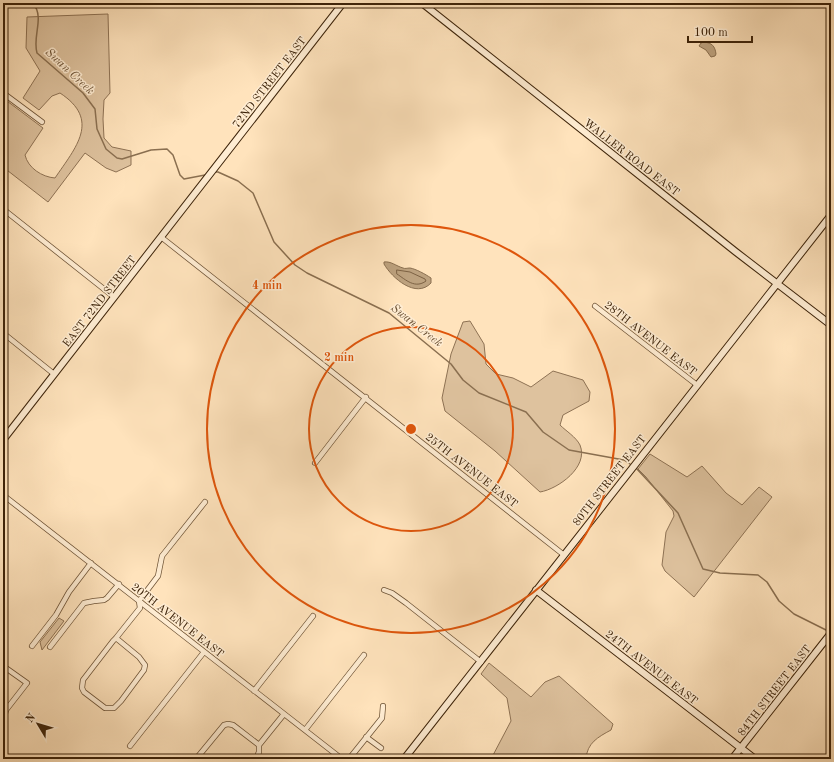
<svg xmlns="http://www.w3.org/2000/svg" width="834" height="762" font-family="'Old Standard TT',serif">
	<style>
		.green { fill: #dec29e; stroke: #8e7254 }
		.water { fill: #bda27f; stroke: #8a6f50 }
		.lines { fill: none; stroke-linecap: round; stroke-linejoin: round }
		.shore { stroke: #7d6244; stroke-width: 1 }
		.stream { stroke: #8a6f50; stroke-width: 1.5 }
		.street-casing { stroke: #6e5336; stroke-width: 6 }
		.secondary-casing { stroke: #3d2309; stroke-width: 8 }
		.street { stroke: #ffedd3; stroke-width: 4.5 }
		.secondary { stroke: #ffedd3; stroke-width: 6 }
		.ring { fill: none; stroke: #df560c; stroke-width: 2 }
		.labels { text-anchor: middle; stroke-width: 3; stroke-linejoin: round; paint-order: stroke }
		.street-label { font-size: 11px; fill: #3d2309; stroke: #ffedd3 }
		.water-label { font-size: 12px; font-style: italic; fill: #6a4f32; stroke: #ffedd3 }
		.centre { fill: #df560c; stroke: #ffedd3; stroke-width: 2 }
		.ring-label { font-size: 12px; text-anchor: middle; font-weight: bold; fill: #df560c; stroke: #ffedd3; stroke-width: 3; stroke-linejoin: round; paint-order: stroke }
	</style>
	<rect width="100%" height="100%" fill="#ffe3bc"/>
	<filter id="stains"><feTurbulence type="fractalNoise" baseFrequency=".005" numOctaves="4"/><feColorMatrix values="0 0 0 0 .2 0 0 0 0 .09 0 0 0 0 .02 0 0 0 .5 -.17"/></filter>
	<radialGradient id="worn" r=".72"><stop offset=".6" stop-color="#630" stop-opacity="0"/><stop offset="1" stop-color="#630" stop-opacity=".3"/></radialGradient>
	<path class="green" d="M108,14L110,93L104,100L103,119L104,138L112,147L131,151V165L116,172L106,168L85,153L48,202L3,167V98L43,128L25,155C28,168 42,177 55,178C76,147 101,120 60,93L52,96L39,110L23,98L40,71L26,48L27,17Z
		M470,321L484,344L486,364L496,374L513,378L531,387L553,371L583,380L590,392L589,401L563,415L560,425C566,431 576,437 580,445C589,467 558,489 540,492L495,451L445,411L442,398L451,354L463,322Z
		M650,454L687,477L702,466L726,493L742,505L759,487L772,497L694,597L665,571L662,565L666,532L674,516L673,511L646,477L638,469Z
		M59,618L64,621L42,650L40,642Z
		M489,663L531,697L545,682L559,676L613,724L611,730C598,737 587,743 586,759H491L511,721L507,698L481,674Z"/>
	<path class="water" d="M704,42C712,43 715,46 716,54L715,56L711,57L706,50L699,46L701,43Z
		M384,262C391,261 396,266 403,268C405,269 407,268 410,268C416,269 425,274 431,278V283C416,299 392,278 384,264Z"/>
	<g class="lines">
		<path class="shore" d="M397,270L410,272L425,279L426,281C415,289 406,280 397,274Z"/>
		<path class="stream" d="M33,3C45,18 32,36 37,53L83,93L95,109L97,129L106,149L117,158L122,159L151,150L167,149L173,155L180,175L184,179L205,175
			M215,172H218L238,181L253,193L274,242L295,265L307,273L389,313L451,364L463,380L479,393L526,412L543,432L569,450L624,460L630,464
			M636,468L678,513L703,569L720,573L758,575L767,582L779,601L794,614L826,630"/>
		<defs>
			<path id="street" d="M3,93L42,122
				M3,209L114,297
				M161,237L564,555
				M595,306L697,385
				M3,333L54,374
				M315,463L366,397
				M3,495L342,759
				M384,590L392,593L406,603L481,662
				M116,638L139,657L145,665L144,670L121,701L114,708H105L84,692L82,688L83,680L113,641L116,638L140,608L139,601L158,576L162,556L205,502
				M32,646L56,615L69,592L91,563
				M50,647L84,603L94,601L104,600L107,598L119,584
				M3,666L27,683L6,710L3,721
				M254,691L313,616
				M305,730L364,655
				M366,737L381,748
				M130,746L204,652
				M196,759L224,725L228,724L233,725L259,745
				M256,759L259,752V745L284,714
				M349,759L382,718L383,706"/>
			<path id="secondary" d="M422,3L736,252L831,325
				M3,440L343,3
				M536,590L755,759
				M404,759L831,215
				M732,759L831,633"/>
		</defs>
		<use href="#street" class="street-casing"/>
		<use href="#secondary" class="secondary-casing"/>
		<use href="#street" class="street"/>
		<use href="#secondary" class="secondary"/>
	</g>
	<g class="ring">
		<circle cx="411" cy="429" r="102"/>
		<circle cx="411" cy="429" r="204"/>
	</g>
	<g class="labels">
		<g class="street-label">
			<text transform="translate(269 82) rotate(-52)" y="4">72ND STREET EAST</text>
			<text transform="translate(632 157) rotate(38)" y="4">WALLER ROAD EAST</text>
			<text transform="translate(99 301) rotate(-52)" y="4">EAST 72ND STREET</text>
			<text transform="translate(651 338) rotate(38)" y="4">28TH AVENUE EAST</text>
			<text transform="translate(472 470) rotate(38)" y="4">25TH AVENUE EAST</text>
			<text transform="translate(609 480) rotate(-52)" y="4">80TH STREET EAST</text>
			<text transform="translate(178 620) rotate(38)" y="4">20TH AVENUE EAST</text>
			<text transform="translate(652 667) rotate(38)" y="4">24TH AVENUE EAST</text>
			<text transform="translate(774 690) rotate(-52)" y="4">84TH STREET EAST</text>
		</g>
		<g class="water-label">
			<text transform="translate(70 71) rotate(43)" y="4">Swan Creek</text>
			<text transform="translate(417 325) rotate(38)" y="4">Swan Creek</text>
		</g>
	</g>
	<circle cx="411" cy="429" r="6" class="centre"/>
	<g class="ring-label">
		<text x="267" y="289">4 min</text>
		<text x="339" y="361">2 min</text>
	</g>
	<rect width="834" height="762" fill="none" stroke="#ffe3bc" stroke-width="16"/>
	<rect x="4" y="4" width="826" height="754" fill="none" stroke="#3d2309" stroke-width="2"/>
	<rect x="8" y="8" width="818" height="746" fill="none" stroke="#3d2309"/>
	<g transform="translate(38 724) rotate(308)" stroke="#ffedd3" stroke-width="3" paint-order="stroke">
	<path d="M0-3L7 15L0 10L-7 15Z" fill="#3d2309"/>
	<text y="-6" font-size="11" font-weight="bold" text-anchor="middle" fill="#3d2309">N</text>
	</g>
	<path d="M688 36v6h64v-6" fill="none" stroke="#3d2309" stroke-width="2"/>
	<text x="694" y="36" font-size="12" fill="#3d2309" stroke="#ffedd3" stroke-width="3" paint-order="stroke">100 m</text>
	<rect width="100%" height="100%" filter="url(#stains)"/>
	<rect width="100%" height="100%" fill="url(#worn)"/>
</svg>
